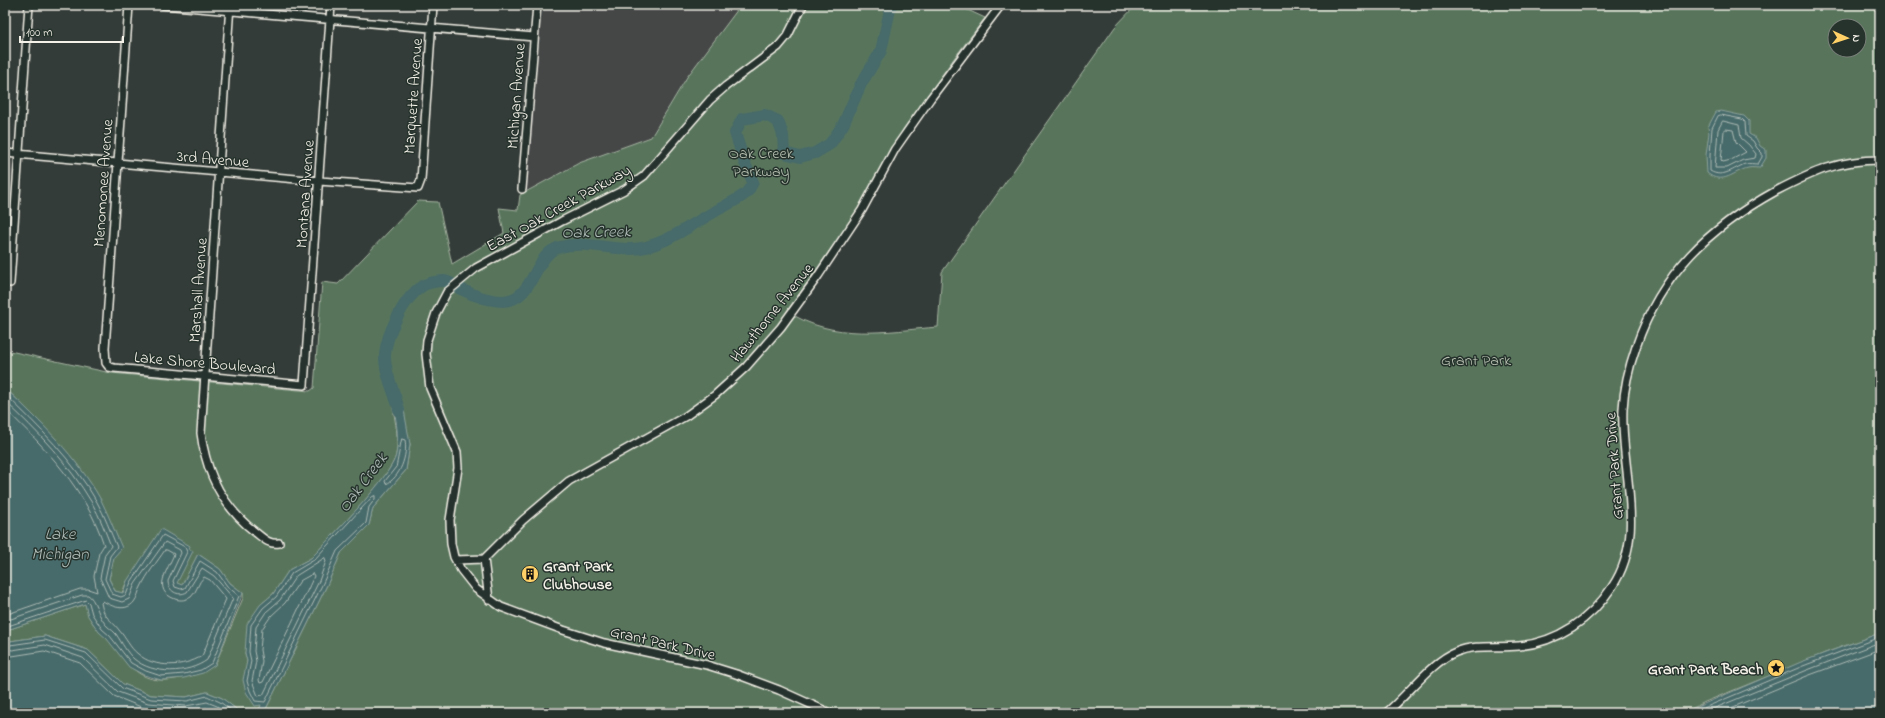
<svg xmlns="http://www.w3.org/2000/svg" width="1885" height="718" font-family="'Indie Flower',sans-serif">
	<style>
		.built { fill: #444747 }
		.green { fill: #59755b; stroke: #a6b3a2; fill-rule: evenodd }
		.water { fill: #466b6a; stroke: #8ca19c }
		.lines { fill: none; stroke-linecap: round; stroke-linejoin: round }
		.shore { stroke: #aebbb6; stroke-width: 1 }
		.river { stroke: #466b6a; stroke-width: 12 }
		.minor-casing { stroke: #f4f1e8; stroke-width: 10 }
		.minor { stroke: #26332d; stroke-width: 7 }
		.labels { text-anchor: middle; stroke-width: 3; stroke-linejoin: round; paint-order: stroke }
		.street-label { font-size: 16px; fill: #f4f1e8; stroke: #26332d }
		.park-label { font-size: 16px; fill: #b6bfb0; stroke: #26332d }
		.poi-label { font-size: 16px; font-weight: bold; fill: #f4f1e8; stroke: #26332d; text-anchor: start }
		.water-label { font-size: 17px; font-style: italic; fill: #aebbb6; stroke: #26332d }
	</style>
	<rect width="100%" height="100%" fill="#343c39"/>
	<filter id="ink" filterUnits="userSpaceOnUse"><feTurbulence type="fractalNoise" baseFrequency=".025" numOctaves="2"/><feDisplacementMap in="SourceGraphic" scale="8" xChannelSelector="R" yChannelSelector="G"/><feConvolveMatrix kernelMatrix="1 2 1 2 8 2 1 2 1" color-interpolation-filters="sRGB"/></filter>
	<g filter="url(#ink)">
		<path class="built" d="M543,5H741L687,77L651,137L579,163L520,195Z
			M5,158L11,161L12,165L5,240Z"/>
		<path class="green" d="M741,5H957L985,18L955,57L904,128L855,215L787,311C832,342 888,331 938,327L942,272L1115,27L1136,5H1880V633L1825,653L1705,702L1683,713H264L327,585L341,553L369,525L373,508L406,470L410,444L391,394C393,415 400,434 396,455C391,477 334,533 317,552L311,558L289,570L273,594L260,605L245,653L247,661L246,670L261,705L258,713H241L222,698L207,692L186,697L151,695L123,684L88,650L45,636L10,641L7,630L85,604C91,627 97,627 112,643C119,652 127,664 136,671C160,690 191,675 215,665L243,598V593L230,583L220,569L198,554L182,586L177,583L127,581L122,593L115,591L109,579L118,539L100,499L76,463L34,416L5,388V350L111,373L310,391L314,388L322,282L338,284L418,201L438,202L452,264L504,233L499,208L518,210L520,195L579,163L651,137L687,77ZM1835,26H1859V50H1835Z"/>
		<path class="water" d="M1721,111L1744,116L1749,121V134L1756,138L1760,146L1766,150V158L1760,168C1756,168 1752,167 1748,168C1734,171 1723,186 1707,173L1706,155L1709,133L1708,127L1716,112Z
			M5,388C41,422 77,457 101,500C109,516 115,532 122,548L114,557L109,579L115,591L123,593L127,581L161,529L190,546L189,549L193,551L177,583L182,585L198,554L220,569L230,583L243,593L215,665L203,673L184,678L161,680L144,675L129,667L107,639L99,632L88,616L85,604L7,630L10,641L45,636L88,650L123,684L151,695L186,697L207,692L222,698L241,713H5Z
			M391,394L396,395L403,404L410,444L406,470L373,508L369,525L341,553L327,585L264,713H258L261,705L255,706L246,692L243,680L247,661L245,653L247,624L260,605L273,594L289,570L311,558L317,552C334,533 391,477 396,455C400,435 395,414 391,394Z
			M1880,633V713H1683L1801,662Z"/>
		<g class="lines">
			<path class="shore" d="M1721,115L1742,119L1745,122L1746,136L1753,141L1757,148L1762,153V157L1758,164C1754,164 1749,163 1745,164C1734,168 1723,179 1710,171V155L1712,128L1718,116Z
				M1723,121L1739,125L1741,138L1749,145L1756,154L1755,158L1743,160L1727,168H1715L1718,130Z
				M1726,129L1733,130L1736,142L1746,152L1731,160L1723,162L1721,160L1724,131Z
				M5,394C39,427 73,460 97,502C105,516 110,531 117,547L110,556L105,579L112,594L121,597L126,595L131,582L163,535L185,547L187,552L173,581L175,587L181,589L185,588L200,561L217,572L227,586L239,596L212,663L201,670L184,674L161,676L146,671L131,663L110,636L102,629L92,614L89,603L86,600L5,627
				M5,401C38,432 69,464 92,503C100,517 105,531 111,546L105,554L100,578L109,598L122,602L129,599L135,584L165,542L180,550L181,553L168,581C168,591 178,597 187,592L202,568L214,576L233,598L207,660C188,674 153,675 134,659C127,653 122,643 116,634C112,629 106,627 103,621C98,614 95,599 88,595H82L5,621
				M5,409C45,447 87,491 104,545L99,553L94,576L97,592L88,589H80L5,615
				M402,439L405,440C408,455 400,478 386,484L385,481L396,467Z
				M375,496V499L369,507L366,523L337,551L323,583L265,702L255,701L250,691L247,681L251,661L249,652L251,625L263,608L276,597L292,573L314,560L372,497Z
				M165,550H167L174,554C168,570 151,590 175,599C181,601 186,600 191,597C197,592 198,582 204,577L210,580L226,599L202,656C184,667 155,669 138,654C130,648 126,638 119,630C111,619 104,619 101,603L103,601C112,607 126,612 134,602C138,597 138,592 141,587C147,574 157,562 165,550Z
				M325,558L326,561L319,581L263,695L258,696L252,681L256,661L254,651L256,627L266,612L280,600L296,576Z
				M313,574L314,576L309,587L263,682L260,683L259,680L262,661L260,650L262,629L271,616L285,603L300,581Z
				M5,638L7,643L10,645L45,640L86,653L122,688L151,699L187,701L207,696L220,702L235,713
				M5,648L12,650L45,645L83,658L118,692L148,703L186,706L207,702L217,706L227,713
				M5,655L12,656L44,651L80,663L114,696L146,709L186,712L206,708L217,713
				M1692,713L1803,666L1880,637
				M1703,713L1805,671L1880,642
				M1719,713L1807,676L1880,649"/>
			<path class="river" d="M399,410C395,392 384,373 385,355C386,335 404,298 421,287C426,283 437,281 444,281C450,281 457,288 463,290C474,296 491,301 503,301C535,300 533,254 560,247C583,241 608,249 632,249C661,248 689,226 714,212C724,206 736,201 745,194C749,191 751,186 753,182L744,161L735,133L742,119L765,115L778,121L783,135L784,153L800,157L815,153L830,144L843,125L861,84L881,51L891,5"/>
			<defs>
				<path id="minor" d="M129,5L105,348L106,363L109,367L114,368L304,385L331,5
					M163,5L534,37
					M230,5L201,433C206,474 223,507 255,532C263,538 269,545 279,543
					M803,5L788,35L778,47L726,86L710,100L644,176L624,190L562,221L476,268L447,292L436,313L427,340L426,354L430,388L457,452L458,468L450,520L451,544L454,557L461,570L476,589L501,607L563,630L604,643L707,665L736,674L779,690L830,713
					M5,153L319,181L418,188L421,180L433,5
					M522,189L537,5
					M10,283L29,5
					M484,559L489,600
					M456,560L484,559L523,520L569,481L686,416L715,395L746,367L781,327L818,276L862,210L895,149L930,99L1001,5
					M1386,713C1407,696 1432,661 1456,652C1476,644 1497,648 1519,646C1558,642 1591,619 1612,587C1648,534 1620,468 1623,409C1624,388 1629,367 1636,347C1661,273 1709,228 1776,191C1813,172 1838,160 1880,160"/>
			</defs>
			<use href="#minor" class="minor-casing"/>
			<use href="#minor" class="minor"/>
		</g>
	</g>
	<defs>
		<symbol id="building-disc" viewBox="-11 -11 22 22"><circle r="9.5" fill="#ffd166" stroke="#26332d"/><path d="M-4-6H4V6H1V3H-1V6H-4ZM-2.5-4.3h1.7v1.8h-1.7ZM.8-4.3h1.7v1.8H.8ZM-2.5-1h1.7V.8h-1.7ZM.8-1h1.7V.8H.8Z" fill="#111"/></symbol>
		<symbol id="sight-disc" viewBox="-11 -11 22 22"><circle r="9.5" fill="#ffd166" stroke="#26332d"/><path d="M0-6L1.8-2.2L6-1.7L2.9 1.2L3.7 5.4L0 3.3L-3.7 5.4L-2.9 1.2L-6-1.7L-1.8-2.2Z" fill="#111"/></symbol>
	</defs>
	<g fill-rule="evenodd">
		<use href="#building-disc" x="520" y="564" width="20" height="20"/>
		<use href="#sight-disc" x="1766" y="658" width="20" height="20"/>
	</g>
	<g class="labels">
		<g class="street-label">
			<text transform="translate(412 96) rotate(-86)" y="6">Marquette Avenue</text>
			<text transform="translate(515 96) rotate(-86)" y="6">Michigan Avenue</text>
			<text transform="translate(213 158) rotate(5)" y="6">3rd Avenue</text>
			<text transform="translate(102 183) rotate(-86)" y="6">Menomonee Avenue</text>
			<text transform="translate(304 194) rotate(-86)" y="6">Montana Avenue</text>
			<text transform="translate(558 207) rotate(-29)" y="6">East Oak Creek Parkway</text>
			<text transform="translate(197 290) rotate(-86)" y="6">Marshall Avenue</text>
			<text transform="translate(771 312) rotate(-51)" y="6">Hawthorne Avenue</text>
			<text transform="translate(205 362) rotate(5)" y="6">Lake Shore Boulevard</text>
			<text transform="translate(1613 466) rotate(-94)" y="6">Grant Park Drive</text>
			<text transform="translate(663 642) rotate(13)" y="6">Grant Park Drive</text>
		</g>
		<g class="park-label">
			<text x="761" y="158">Oak Creek<tspan x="761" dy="18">Parkway</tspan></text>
			<text x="1476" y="365">Grant Park</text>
		</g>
		<g class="poi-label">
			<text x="543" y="571">Grant Park<tspan x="543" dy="18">Clubhouse</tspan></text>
			<text x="1763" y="674" text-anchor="end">Grant Park Beach</text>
		</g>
		<g class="water-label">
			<text transform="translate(596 231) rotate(-1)" y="6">Oak Creek</text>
			<text transform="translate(362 482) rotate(-53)" y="6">Oak Creek</text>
			<text x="60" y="539">Lake<tspan x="60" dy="20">Michigan</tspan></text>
		</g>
	</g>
	<rect width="1885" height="718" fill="none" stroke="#26332d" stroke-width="20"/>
	<rect x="10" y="10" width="1865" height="698" fill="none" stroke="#f4f1e8" stroke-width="1.5" filter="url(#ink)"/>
	<g transform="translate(1847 38) rotate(93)"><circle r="19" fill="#26332d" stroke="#787f78"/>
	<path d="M0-3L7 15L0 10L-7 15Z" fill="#ffd166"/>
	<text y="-6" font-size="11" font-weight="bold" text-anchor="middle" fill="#f4f1e8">N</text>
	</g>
	<path d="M20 36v6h103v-6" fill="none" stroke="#f4f1e8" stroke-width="2"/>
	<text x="26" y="36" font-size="12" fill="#f4f1e8" stroke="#26332d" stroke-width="3" paint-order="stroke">100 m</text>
</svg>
